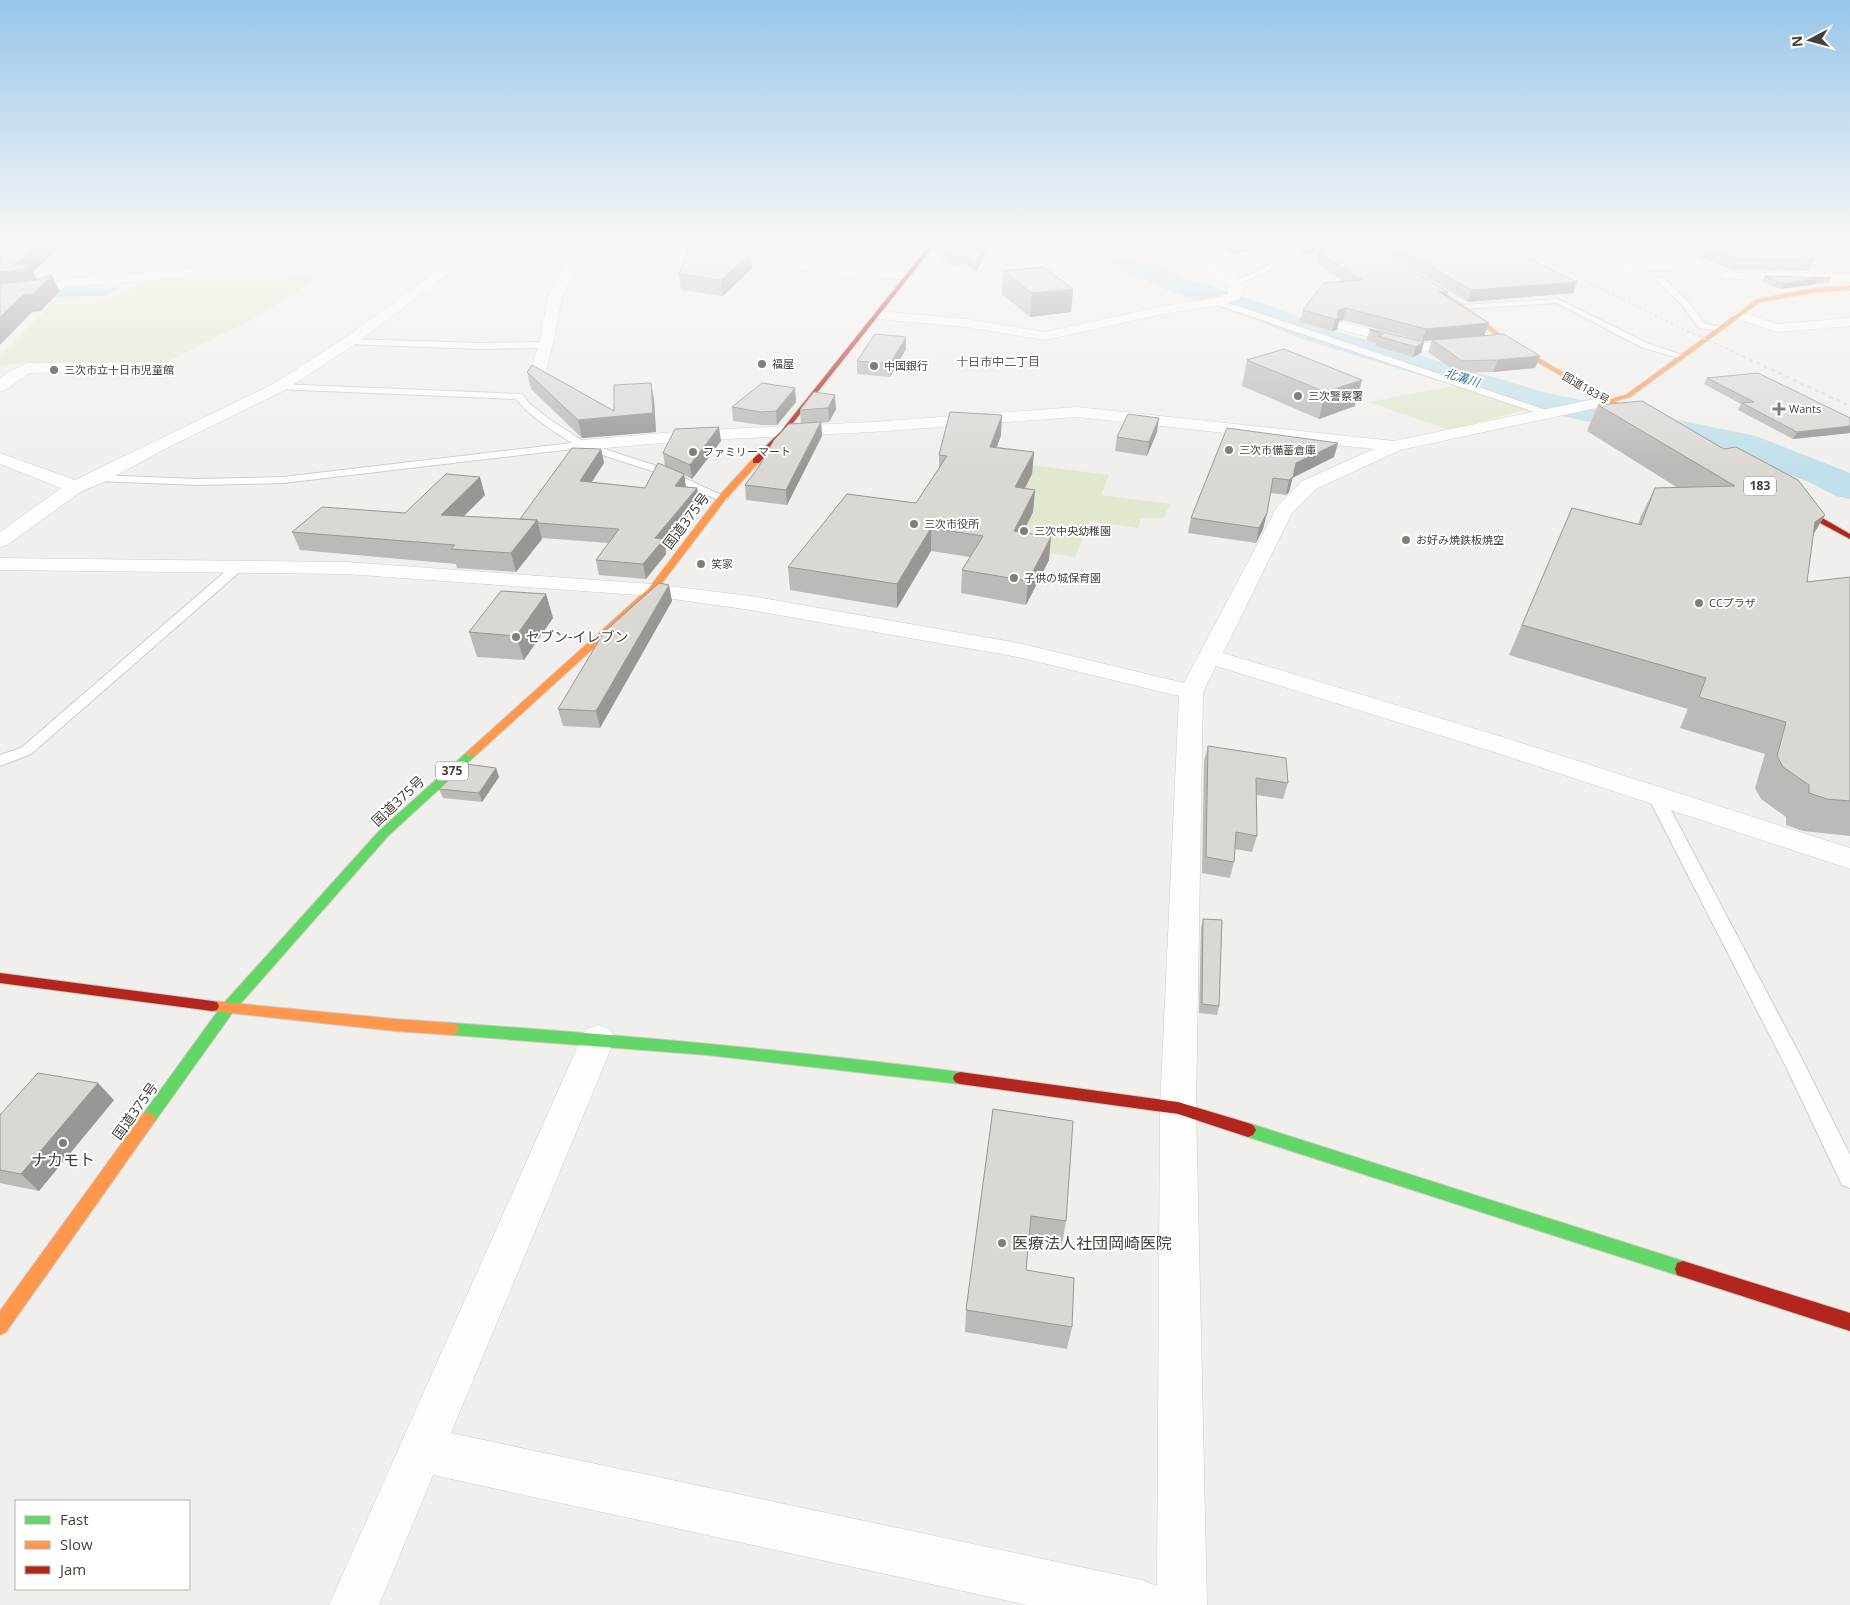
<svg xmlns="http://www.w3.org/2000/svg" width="1850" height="1605" font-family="'Open Sans','Noto Sans JP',sans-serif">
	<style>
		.green { fill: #e1e8cf }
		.water { fill: #c1dfea }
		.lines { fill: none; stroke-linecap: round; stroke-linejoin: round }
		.river { fill: #c1dfea; fill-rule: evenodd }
		.lane-casing { stroke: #cfcdca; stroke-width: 2 }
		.street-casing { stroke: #cfcdca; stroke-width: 1 }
		.fast-casing { stroke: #cfcbc4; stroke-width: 2 }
		.slow-casing { stroke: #cfcbc4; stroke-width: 2 }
		.jam-casing { stroke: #cfcbc4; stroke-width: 2 }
		.lane { fill: #fdfdfc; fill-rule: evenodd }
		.street { fill: #fdfdfc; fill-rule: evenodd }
		.fast { fill: #63d668; fill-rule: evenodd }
		.slow { fill: #ff974d; fill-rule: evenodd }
		.jam { fill: #b3261e; fill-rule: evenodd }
		.rail-far1 { stroke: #d9d9d8; stroke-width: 2; stroke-dasharray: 3 3; stroke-linecap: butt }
		.rail { stroke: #d9d9d8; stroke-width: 2.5; stroke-dasharray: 4 4; stroke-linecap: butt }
		.wall { fill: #bcbab6 }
		.shaded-wall { fill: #999794 }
		.building { fill: #dbd8d4; stroke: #999794 }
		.poi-dot { fill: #827d77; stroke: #fff; stroke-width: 2 }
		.labels { text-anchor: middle; stroke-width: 4; stroke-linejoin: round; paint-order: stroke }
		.far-poi-label { font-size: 11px; fill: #463f38; stroke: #fff; text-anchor: start }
		.far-street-label { font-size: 11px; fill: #463f38; stroke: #fff }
		.far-neighbourhood-label { font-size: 12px; fill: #685c51; stroke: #fff }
		.far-water-label { font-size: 12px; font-style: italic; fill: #387b99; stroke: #fff }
		.shield { fill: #fff; stroke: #7e7974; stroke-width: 1 }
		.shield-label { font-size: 12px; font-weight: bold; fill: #463f38 }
		.street-label { font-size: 14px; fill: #463f38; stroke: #fff }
		.poi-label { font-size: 14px; fill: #463f38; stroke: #fff; text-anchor: start }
		.near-poi-label { font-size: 16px; fill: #463f38; stroke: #fff }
	</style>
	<rect width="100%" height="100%" fill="#f1efec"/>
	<path class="green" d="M314,277L293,296L266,312L167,362H30L0,366V355L51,305L106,303L140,283L203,280Z
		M1458,385L1521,406L1525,410L1450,430L1368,402Z
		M1032,465L1109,475L1101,495L1171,504L1163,518H1141L1138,528L1090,521L1075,557L1014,548L1008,510Z"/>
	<path class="water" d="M63,288H118L104,296L47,297Z"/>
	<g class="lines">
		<path class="river" d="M1069,242H1102L1185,278L1277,308L1322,327L1547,393L1756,436L1850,473V499L1836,496L1809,482L1733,453L1529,409L1302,339L1257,320L1167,290L1072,247Z"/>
		<defs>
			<path id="lane" d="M246,242H254L244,253H238V249Z
				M897,242H913L935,248L931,250Z
				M1774,242H1784L1773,247H1769V245Z
				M1268,266L1275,268L1237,285L1230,283Z
				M1658,278H1664L1688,301L1705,324L1722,327V331L1699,328L1682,305L1658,282Z
				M1558,299L1647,343L1685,356L1681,359L1641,347L1557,303L1463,309L1459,307L1463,305Z
				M1214,300H1220L1552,412L1554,414L1552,416H1546L1214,304Z
				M349,339L480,343L546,342L550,345L546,348L480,349L346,344L345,342Z
				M279,384L522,394L530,404L552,421L586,443L660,467L728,498L726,500H718L652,471L581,448L283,483L197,485L97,481L92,478L97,475L197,479L283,477L572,443C552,430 531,418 516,399L276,389V385Z
				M239,562L243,563L245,566L243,569L31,754L0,766V755L21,748L235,563Z
				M1655,790L1661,791L1663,795L1802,1059L1850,1155V1188L1842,1185L1787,1069L1647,795L1649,791Z"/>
			<path id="street" d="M474,242H488L473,254L691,253L907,272L913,276L907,280L691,261H579L562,297L553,344L546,371L543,374H533L530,371L539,344L548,297L566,261L464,262L358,342L285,390L165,449L104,482L82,491L7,545L0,547V532L61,488L0,464V453L75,480L273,384L348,336L459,254L243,255L205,276L67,287L45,295L0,299V291L43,287L65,279L202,268L241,247L469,246Z
				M1156,242C1161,242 1167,241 1172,242C1182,245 1233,273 1239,281C1244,287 1242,293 1239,299L1217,306L1168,313L1045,340L966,327L879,319L872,315L879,311L966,319L1045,332L1168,305L1215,298L1228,294V285Z
				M1353,245L1359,249L1357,252L1271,272L1265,268L1267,265Z
				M1594,246L1670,247L1676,251L1670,255L1609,254L1626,264L1702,262L1708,266L1702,270L1624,272L1590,253L1588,250Z
				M1726,272L1850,274V282L1721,279L1720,276L1721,273Z
				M1739,311L1778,324L1850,318V326L1777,332L1734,318L1732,315Z
				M1343,322L1422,343L1468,339L1473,340L1475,343L1473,346L1468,347L1422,351L1338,329L1336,326L1338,323Z
				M157,362L162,364L165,367L162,370L30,373C20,378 10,389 0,392V379L7,373L27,363Z
				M1609,396L1615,398L1617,401L1615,404L1400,450L1316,489L1292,513L1223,653L1506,738L1850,848V869L1488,750L1216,666L1203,692L1196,1108L1207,1605H1027L433,1475L379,1605H329L581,1039L586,1029L598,1025L610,1029L615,1039L451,1433L1142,1580L1157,1586L1160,1108L1179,696L1018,657L751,610L652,596L346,574L0,570V558L346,562L652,584L751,596L1018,643L1184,683L1277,507L1302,481L1374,449L1077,417L872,432L686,441L582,450L576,449L573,445L576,441L582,440L686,431L872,422L1077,407L1394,441Z"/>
			<path id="fast" d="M471,751L475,752L476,754L475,756L388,836L233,1012L153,1124L148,1126L143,1124L141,1119L143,1114L223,1004L380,830L467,752Z
				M452,1023C622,1035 791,1050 960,1072L965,1074L967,1078L965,1082L960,1084L707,1055L452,1035L447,1033L445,1029L447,1025Z
				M1248,1123L1683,1261L1689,1263L1691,1269L1689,1275L1683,1277L1248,1137L1243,1135L1240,1130L1243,1125Z"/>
			<path id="slow" d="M1354,242H1360L1465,306L1510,342L1610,399L1626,395L1756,300L1815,288L1850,286V290L1815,292L1760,302L1630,397L1615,401L1648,421L1649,422L1646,424L1506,344L1461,308Z
				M753,459L760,461L725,500L655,592L475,756H467L466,754L467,752L649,588L719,496Z
				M212,1001L395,1019L452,1023L457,1025L459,1029L457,1033L452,1035L395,1031L212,1011L207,1010L205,1006L207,1002Z
				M148,1112L153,1114L155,1119L153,1124L6,1332L0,1335V1311L143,1114Z"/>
			<path id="jam" d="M932,242H937L785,433L759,463H753V459L781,431Z
				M1785,500H1791L1850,534V539L1785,504Z
				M0,973L212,1001L217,1002L219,1006L217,1010L212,1011L0,983Z
				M960,1072L1178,1102L1248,1123L1253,1125L1256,1130L1253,1135L1248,1137L1178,1114L960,1084L955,1082L953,1078L955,1074Z
				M1683,1261L1850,1313V1331L1677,1275L1675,1269L1677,1263Z"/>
		</defs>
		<use href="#lane" class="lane-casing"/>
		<use href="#street" class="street-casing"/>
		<use href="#fast" class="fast-casing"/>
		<use href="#slow" class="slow-casing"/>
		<use href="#jam" class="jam-casing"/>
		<use href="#lane" class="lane"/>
		<use href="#street" class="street"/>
		<use href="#fast" class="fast"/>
		<use href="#slow" class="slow"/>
		<use href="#jam" class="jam"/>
		<path class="rail-far1" d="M1493,242L1517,253
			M1510,242L1687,331L1745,357"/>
		<path class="rail" d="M1742,356L1850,406"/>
	</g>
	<path class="wall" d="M992,242L976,272L962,262L960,265L949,264L935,252V244Z
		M1207,242H1350V244L1303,254L1292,246L1230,254Z
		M1369,242H1494L1577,282L1573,293L1468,302Z
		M1706,245L1814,260L1808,271L1733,270L1701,258Z
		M1318,252L1448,292L1446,297L1489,323L1484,336L1422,341L1343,320L1339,321L1337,330L1332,331L1300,322L1303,310L1344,282L1316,263Z
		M752,268L723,296L681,290L679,274Z
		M1003,271L1073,289L1071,312L1030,317L1002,294Z
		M1765,276L1831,278L1828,283L1815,284L1781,289L1762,282Z
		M1370,329L1424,342L1421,353L1413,357L1375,346L1376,343L1368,341L1367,339Z
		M1432,340L1540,356L1535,368L1493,372L1458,373L1428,352Z
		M906,349L890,377L857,374V361Z
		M1284,349L1355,406L1319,419L1242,386L1247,360Z
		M527,372L614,411L651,383L654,400L656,432L582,438L531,389Z
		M1707,378L1850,418V433L1793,439L1738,410L1741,404L1704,384Z
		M795,388L796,402L777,425H762L733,421L732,407Z
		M814,392L836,409L829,422L821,423L822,436L787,505L746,500L745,485L801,423L800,410Z
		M1598,405L1825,515L1813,535L1807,582L1850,577V836L1803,831L1786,825V817L1761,799L1755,788L1765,754L1680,728L1688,709L1509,655L1572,508L1638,524L1641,516L1655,488H1678L1587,431Z
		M1227,428L1334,457L1292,478L1289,492L1286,495L1271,493L1263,529L1256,543L1188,533L1191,518Z
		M1157,432L1147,456L1115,451L1117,437Z
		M1001,435L997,447L1034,452L1032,474L1025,488L1035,490L1033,512L1023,533L1049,560L1026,605L961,593L962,570L970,557L931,551L897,608L790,590L788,567L916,503L939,469V455Z
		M721,441L692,479L684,475L686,487L697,488L700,502L665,544L666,554L646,579L599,575L596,560L609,543L542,538V539L516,572L457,568L456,564L300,550L292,532L405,513L485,495L464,516L520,519L601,449L604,463L592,482L645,488L665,466L663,453Z
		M546,594L553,618L524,660L477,657L469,632Z
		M672,601L600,728L563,726L558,709Z
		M1208,746L1288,783L1283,799L1256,795L1257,836L1252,852L1235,849L1234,862L1230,878L1202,873L1204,761Z
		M496,768L499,777L482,802L443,798L439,789Z
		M1203,919L1219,1006L1217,1015L1199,1013L1201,928Z
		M114,1100L39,1191L0,1183V1115Z
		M993,1109L1066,1221L1062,1245L1029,1240L1026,1270L1072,1327L1067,1349L965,1332L966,1310Z"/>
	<path class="shaded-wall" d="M41,242H53L57,250L33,272L37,280L0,290V272L14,265Z
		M988,242H992L976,272V263Z
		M1241,242H1293L1292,246L1230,254L1232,243Z
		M1311,242H1350V244L1303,254L1305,243Z
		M751,253L752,268L723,296L721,280Z
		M963,253L962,262L960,265L961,256Z
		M52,275L60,291L41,311L32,312L0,345V317L23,295Z
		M1818,278L1815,284L1781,289L1784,284Z
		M1577,282L1573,293L1468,302L1471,290Z
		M1073,289L1071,312L1030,317L1032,293Z
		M1439,292H1448L1444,303Z
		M1346,308L1343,320L1339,321L1337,330L1332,331L1335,319L1339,310Z
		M1489,323L1484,336L1422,341L1426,329Z
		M906,337V349L890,377V364Z
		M1424,342L1421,353L1413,357L1416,347Z
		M1540,356L1535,368L1493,372L1498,360Z
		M1362,380L1355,406L1319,419L1325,392Z
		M651,383L654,400L656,432L582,438L578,420L653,413Z
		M795,388L796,402L777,425L776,411Z
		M835,395L836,409L829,422L828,408Z
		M1002,415L1001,435L989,468L990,447Z
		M1159,418L1157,432L1147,456L1149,442Z
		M821,422L822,436L787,505L786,490Z
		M1850,426V433L1793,439L1797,432Z
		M719,427L721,441L692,479L690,465Z
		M1338,443L1334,457L1292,478L1296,463Z
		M601,449L604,463L583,495L580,481Z
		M1034,452L1032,474L1014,509L1015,487Z
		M684,474L686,488L675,486Z
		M480,477L485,495L447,533L441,515Z
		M1293,477L1289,492L1286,495L1289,480Z
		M697,488L700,502L665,544L666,554L646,579L643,564L655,538Z
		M1035,490L1033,512L1012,554L1014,531Z
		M1267,513L1263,529L1256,543L1259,528Z
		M1825,515L1808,543L1815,522Z
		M537,520L542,539L516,572L511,553Z
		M931,528V551L897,608V584Z
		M1051,537L1049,560L1026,605L1028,581Z
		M669,585L672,601L600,728L596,711Z
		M546,594L553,618L524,660L516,636Z
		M496,768L499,777L482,802L479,793Z
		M98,1083L114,1100L39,1191L21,1174Z"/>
	<path class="building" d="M0,242H41L14,265L29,264L22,270L0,272Z
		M936,242H988L976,263L963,253L961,256L949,255L935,244Z
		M1389,242H1494L1577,282L1471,290Z
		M1367,243L1448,292H1439L1489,323L1426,329L1346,308L1339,310L1337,315L1340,318L1335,319L1303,310L1324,283L1362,280L1318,252Z
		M1706,245H1784L1814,260L1738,259L1706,247Z
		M689,248L751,253L721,280L679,274Z
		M1043,267L1073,289L1032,293L1003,271Z
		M52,275L33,294L23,295L0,317V284L37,280Z
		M1765,276L1831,278H1818L1784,284Z
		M1370,329L1424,342L1416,347L1378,336L1383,334L1371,330Z
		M875,334L906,337L890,364L857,361Z
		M1504,334L1540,356L1498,360L1462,361L1432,340Z
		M1284,349L1362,380L1325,392L1247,360Z
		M532,365L614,411V385L651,383L653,413L578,420L527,372Z
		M1758,373L1850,418V426L1797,432L1742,403L1754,402L1707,378Z
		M762,383L795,388L776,411L761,412L732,407Z
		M814,392L835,395L828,408L800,410Z
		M1642,401L1724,449L1736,447L1798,480L1825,515L1815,522L1807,582L1850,577V801L1827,799L1809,793V785L1783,767L1777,756L1786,722L1699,697L1706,678L1522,625L1572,508L1641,525L1655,488L1735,486L1598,405Z
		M950,412L1002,415L990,447L1034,452L1015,487L1035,490L1014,531L1051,537L1028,581L962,570L983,536L931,528L897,584L788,567L847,494L916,503L947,456L939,455Z
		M1128,414L1159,418L1149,442L1117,437Z
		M821,422L786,490L745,485L758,468L774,440L789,424Z
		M719,427L690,465L663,453L675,429Z
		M1227,428L1338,443L1296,463L1293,477L1289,480L1273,478L1267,513L1259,528L1191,518Z
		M572,448L601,449L580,481L645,488L658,463L684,474L675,486L697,488L655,538L664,539L643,564L596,560L619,529L538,523L537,520L520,519Z
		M446,474L480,477L441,515L537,520L511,553L451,549L455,545L292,532L322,507L405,513Z
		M659,583L669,585L596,711L558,709L604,632Z
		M501,591L546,594L516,636L469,632Z
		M1208,746L1286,758L1288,783L1256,778L1257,836L1236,832L1234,862L1206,857Z
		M466,764L496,768L479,793L439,789Z
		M1203,919L1222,920L1219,1006L1202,1004Z
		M38,1073L98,1083L21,1174L0,1170V1115Z
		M993,1109L1073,1121L1066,1221L1031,1216L1026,1270L1074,1278L1072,1327L966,1310Z"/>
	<linearGradient id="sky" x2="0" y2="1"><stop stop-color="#98c5e9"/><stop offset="0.52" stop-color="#f9f8f6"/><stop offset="1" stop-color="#f9f8f6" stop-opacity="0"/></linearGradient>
	<rect width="1850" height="467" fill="url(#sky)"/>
	<g class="poi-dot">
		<circle cx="762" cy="364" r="5"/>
		<circle cx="874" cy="366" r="5"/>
		<circle cx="54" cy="370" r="5"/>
		<circle cx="1298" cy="396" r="5"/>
		<path d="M1776.5 401.5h5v5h5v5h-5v5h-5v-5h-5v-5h5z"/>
		<circle cx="1229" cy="450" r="5"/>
		<circle cx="693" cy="452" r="5"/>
		<circle cx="914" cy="524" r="5"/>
		<circle cx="1024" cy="531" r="5"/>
		<circle cx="1406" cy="540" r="5"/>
		<circle cx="701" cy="564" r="5"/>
		<circle cx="1014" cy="578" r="5"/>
		<circle cx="1699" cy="603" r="5"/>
		<circle cx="516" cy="637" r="5"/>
		<circle cx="63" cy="1143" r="5"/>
		<circle cx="1002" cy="1243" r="5"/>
	</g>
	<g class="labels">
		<g class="far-poi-label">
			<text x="772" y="368">福屋</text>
			<text x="884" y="370">中国銀行</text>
			<text x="64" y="374">三次市立十日市児童館</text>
			<text x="1308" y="400">三次警察署</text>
			<text x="1789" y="413">Wants</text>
			<text x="1239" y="454">三次市備蓄倉庫</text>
			<text x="703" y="456">ファミリーマート</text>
			<text x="924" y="528">三次市役所</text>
			<text x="1034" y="535">三次中央幼稚園</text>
			<text x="1416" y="544">お好み焼鉄板焼空</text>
			<text x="711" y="568">笑家</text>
			<text x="1024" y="582">子供の城保育園</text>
			<text x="1709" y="607">CCプラザ</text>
		</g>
		<g class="far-street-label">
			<text transform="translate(1586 388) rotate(30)" y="4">国道183号</text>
		</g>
		<g class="far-neighbourhood-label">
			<text x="998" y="366">十日市中二丁目</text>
		</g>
		<g class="far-water-label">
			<text transform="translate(1462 378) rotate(17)" y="4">北溝川</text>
		</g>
		<g class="shield">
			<rect x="1744" y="476.5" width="32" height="19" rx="4"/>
			<rect x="436" y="761.5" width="32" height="19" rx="4"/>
		</g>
		<g class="shield-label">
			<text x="1760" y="490">183</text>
			<text x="452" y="775">375</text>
		</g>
		<g class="street-label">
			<text transform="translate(686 521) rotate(-53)" y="5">国道375号</text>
			<text transform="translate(398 801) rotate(-43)" y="5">国道375号</text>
			<text transform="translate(135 1111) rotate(-54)" y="5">国道375号</text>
		</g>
		<g class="poi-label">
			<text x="526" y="642">セブン-イレブン</text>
		</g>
		<g class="near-poi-label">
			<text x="63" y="1166">ナカモト</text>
			<text x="1012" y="1249" text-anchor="start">医療法人社団岡崎医院</text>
		</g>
	</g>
	<rect x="15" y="1500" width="175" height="90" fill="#ffffff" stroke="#b5b2af"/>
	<rect x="25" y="1516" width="25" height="8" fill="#63d668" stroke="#b5b2af"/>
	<text x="60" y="1525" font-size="15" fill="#463f38">Fast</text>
	<rect x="25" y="1541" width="25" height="8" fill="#ff974d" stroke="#b5b2af"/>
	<text x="60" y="1550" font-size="15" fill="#463f38">Slow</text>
	<rect x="25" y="1566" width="25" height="8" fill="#b3261e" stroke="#b5b2af"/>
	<text x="60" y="1575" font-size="15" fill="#463f38">Jam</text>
	<g transform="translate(1810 40) rotate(264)" stroke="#ffffff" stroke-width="4" paint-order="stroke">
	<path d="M0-4L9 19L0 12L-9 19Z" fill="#463f38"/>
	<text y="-8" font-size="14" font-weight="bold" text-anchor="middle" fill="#463f38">N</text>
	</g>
</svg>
